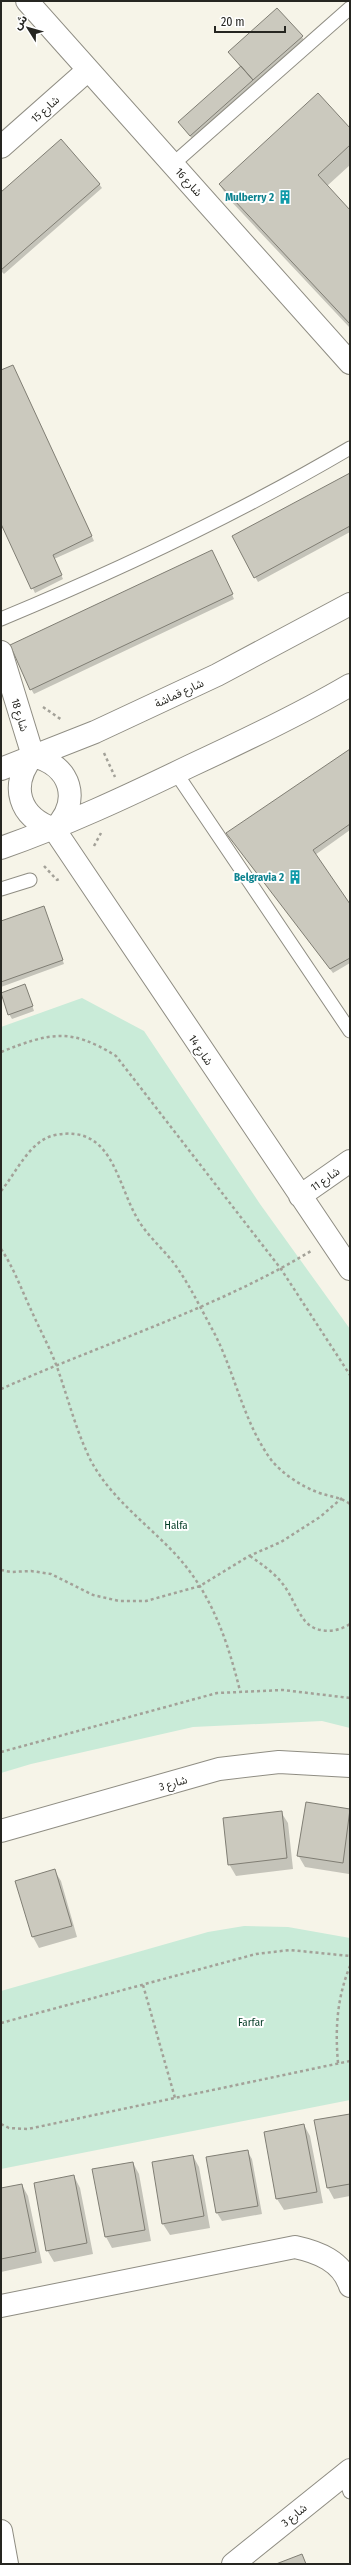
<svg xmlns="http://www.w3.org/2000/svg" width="351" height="2565" font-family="'Fira Sans Condensed','Noto Sans Arabic',sans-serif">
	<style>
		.green { fill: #c9ebd8 }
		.shadow { fill: #0003 }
		.building { fill: #cbc9be; stroke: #807e74 }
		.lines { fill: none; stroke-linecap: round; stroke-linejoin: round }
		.service-casing { stroke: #8f8d83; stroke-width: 15 }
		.minor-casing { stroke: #8f8d83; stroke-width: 24 }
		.tertiary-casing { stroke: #8f8d83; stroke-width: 24 }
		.path { stroke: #a3a198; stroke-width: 2.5; stroke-dasharray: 3 3; stroke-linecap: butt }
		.service { stroke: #fff; stroke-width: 13 }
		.minor { stroke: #fff; stroke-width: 22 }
		.tertiary { stroke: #fff; stroke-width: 22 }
		.labels { text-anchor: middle; stroke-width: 4; stroke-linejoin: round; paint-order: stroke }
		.street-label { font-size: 11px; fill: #262621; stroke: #fff }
		.culture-label { font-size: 11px; font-weight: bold; fill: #0d838f; stroke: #fff; text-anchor: end }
		.park-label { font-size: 11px; fill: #053d27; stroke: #fff }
	</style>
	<rect width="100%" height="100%" fill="#f6f4e8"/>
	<path class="green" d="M82,998L144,1031L260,1204L350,1329V1728L322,1721L193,1727L31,1764L1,1773V1027Z
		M244,1926L288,1927L350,1938V2100L1,2169V1991L208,1932Z"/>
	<path class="shadow" d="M302,37L309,48L196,144L180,123L241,68L230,52Z
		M350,130V165L327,186L350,211V328L228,198L220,185Z
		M99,184L102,188L4,274L1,271V193Z
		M15,370L94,541L54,559L63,579L35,593L1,521V371Z
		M350,474V532L258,582L233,536Z
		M214,555L234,599L34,694L31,689Z
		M350,751V830L315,855L350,905V963L333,973L230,837Z
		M44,908L64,964L1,987V922Z
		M27,990L34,1011L12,1019L9,1014Z
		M307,1803L350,1810L349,1874L305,1867L298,1855Z
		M281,1812L288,1823L293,1869L236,1876L229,1864Z
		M54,1870L61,1881L77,1937L39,1948L33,1937L16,1881Z
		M350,2115V2196L334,2199L328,2188L315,2121Z
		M304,2125L310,2136L323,2203L284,2210L277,2199L265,2133Z
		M247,2151L252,2159L262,2214L222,2221L217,2213L207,2158Z
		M193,2156L199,2167L210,2228L170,2235L163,2224Z
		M133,2163L139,2174L151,2241L112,2248L106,2237L94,2170Z
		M74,2176L80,2188L93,2254L54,2262L47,2250Z
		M22,2185L28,2196L42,2263L1,2272V2189Z"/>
	<path class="building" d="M277,8L303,36L253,80L228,52Z
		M241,66L253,80L190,136L178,122Z
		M318,93L350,128V145L318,175L350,210V324L219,184Z
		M61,139L100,184L1,270V192Z
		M13,365L92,536L53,555L62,575L31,589L1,524V370Z
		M350,473V526L254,578L232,536Z
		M212,550L233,594L30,690L10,645Z
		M350,749V824L313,850L350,904V958L330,969L226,833Z
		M44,906L63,960L1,982V921Z
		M25,984L33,1006L8,1015L1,993Z
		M306,1802L350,1809L343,1863L297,1856Z
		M282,1811L287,1858L228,1865L223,1818Z
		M55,1869L72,1926L32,1937L15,1881Z
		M350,2114V2184L327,2188L314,2120Z
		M304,2124L317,2192L276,2199L264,2132Z
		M248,2150L258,2206L216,2213L206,2157Z
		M193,2155L204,2216L162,2224L152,2162Z
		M133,2162L145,2230L105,2237L92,2169Z
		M74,2175L87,2243L46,2251L34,2183Z
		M22,2184L36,2252L1,2259V2188Z
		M302,2554L306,2564H276Z"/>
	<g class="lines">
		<defs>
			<path id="service" d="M173,164L350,8
				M1,619C121,569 238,514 350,448
				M176,773L350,1031
				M1,889L30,880
				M344,2475L350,2492"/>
			<path id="minor" d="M27,1L350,363
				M1,147L88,70
				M1,652L33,756
				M54,829L350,1269
				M300,1196L350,1161
				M1,1831L219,1769L279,1762L350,1766
				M1,2306L295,2247C318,2252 342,2261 350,2286
				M1,2531L7,2564
				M233,2564L350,2470"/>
			<path id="tertiary" d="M33,756C71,765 82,801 54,829C19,817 9,786 33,756Z
				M1,769L95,732L217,675L350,604
				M1,848C66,825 128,796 190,766C244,741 299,715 350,685"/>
		</defs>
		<use href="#service" class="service-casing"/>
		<use href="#minor" class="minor-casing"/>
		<use href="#tertiary" class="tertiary-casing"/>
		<path class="path" d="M43,707L62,720
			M104,753L115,777
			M94,846L101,833
			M44,866L57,880L61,878
			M1,1052C49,1033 70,1027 116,1056L281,1269L350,1375
			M1,1191C16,1173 30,1140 55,1135C112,1124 116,1181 137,1218C146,1234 161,1247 173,1262C188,1282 199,1305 211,1327C235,1370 242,1421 272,1461C283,1474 301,1486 317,1492C329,1497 339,1496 350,1504
			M1,1249C14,1268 22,1291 32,1312C40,1330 50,1348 57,1367C68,1398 76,1431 91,1461C112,1500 149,1525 178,1557C212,1595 228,1642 240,1691
			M1,1389C104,1343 215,1309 311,1251
			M250,1556C263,1565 276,1574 285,1587C292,1597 297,1611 305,1621C316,1634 337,1633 350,1624
			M1,1570L11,1572L31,1571L51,1574L93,1595L119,1601H146L200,1586L249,1556L281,1542L320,1517L342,1498
			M1,1752L217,1693L283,1690L350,1698
			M143,1985L175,2098
			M1,2023L256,1954L290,1950L350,1956
			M338,2063C335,2028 337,1998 350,1966
			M1,2124L9,2128L28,2129L350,2061"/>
		<use href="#service" class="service"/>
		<use href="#minor" class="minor"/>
		<use href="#tertiary" class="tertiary"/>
	</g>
	<defs>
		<symbol id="building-bare" viewBox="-9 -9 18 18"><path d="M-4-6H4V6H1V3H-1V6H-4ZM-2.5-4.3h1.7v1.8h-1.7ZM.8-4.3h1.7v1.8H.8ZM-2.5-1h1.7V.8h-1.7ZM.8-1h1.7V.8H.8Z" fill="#0f9aa8" stroke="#fff" stroke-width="2.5" paint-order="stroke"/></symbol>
	</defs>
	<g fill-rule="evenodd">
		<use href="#building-bare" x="275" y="187" width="20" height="20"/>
		<use href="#building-bare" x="285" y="867" width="20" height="20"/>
	</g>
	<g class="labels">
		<g class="street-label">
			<text transform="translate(45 109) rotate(-42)" y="4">شارع 15</text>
			<text transform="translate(189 182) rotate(48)" y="4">شارع 16</text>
			<text transform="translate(179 693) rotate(-25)" y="4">شارع قماشة</text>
			<text transform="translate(20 715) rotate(73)" y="4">شارع 18</text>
			<text transform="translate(201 1050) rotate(56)" y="4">شارع 14</text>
			<text transform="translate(325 1179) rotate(-35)" y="4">شارع 11</text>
			<text transform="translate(173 1783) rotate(-16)" y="4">شارع 3</text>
			<text transform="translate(294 2515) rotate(-39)" y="4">شارع 3</text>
		</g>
		<g class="culture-label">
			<text x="274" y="201">Mulberry 2</text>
			<text x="284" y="881">Belgravia 2</text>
		</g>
		<g class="park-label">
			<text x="176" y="1529">Halfa</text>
			<text x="251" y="2026">Farfar</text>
		</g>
	</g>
	<rect width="351" height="2565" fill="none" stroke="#262621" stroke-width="4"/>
	<g transform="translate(28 28) rotate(307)" stroke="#ffffff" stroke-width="3" paint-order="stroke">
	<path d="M0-3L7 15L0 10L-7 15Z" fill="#262621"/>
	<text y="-6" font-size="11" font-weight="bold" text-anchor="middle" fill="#262621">ش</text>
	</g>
	<path d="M215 26v6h70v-6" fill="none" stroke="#262621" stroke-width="2"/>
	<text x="221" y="26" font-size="12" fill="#262621" stroke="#ffffff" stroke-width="3" paint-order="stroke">20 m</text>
</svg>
